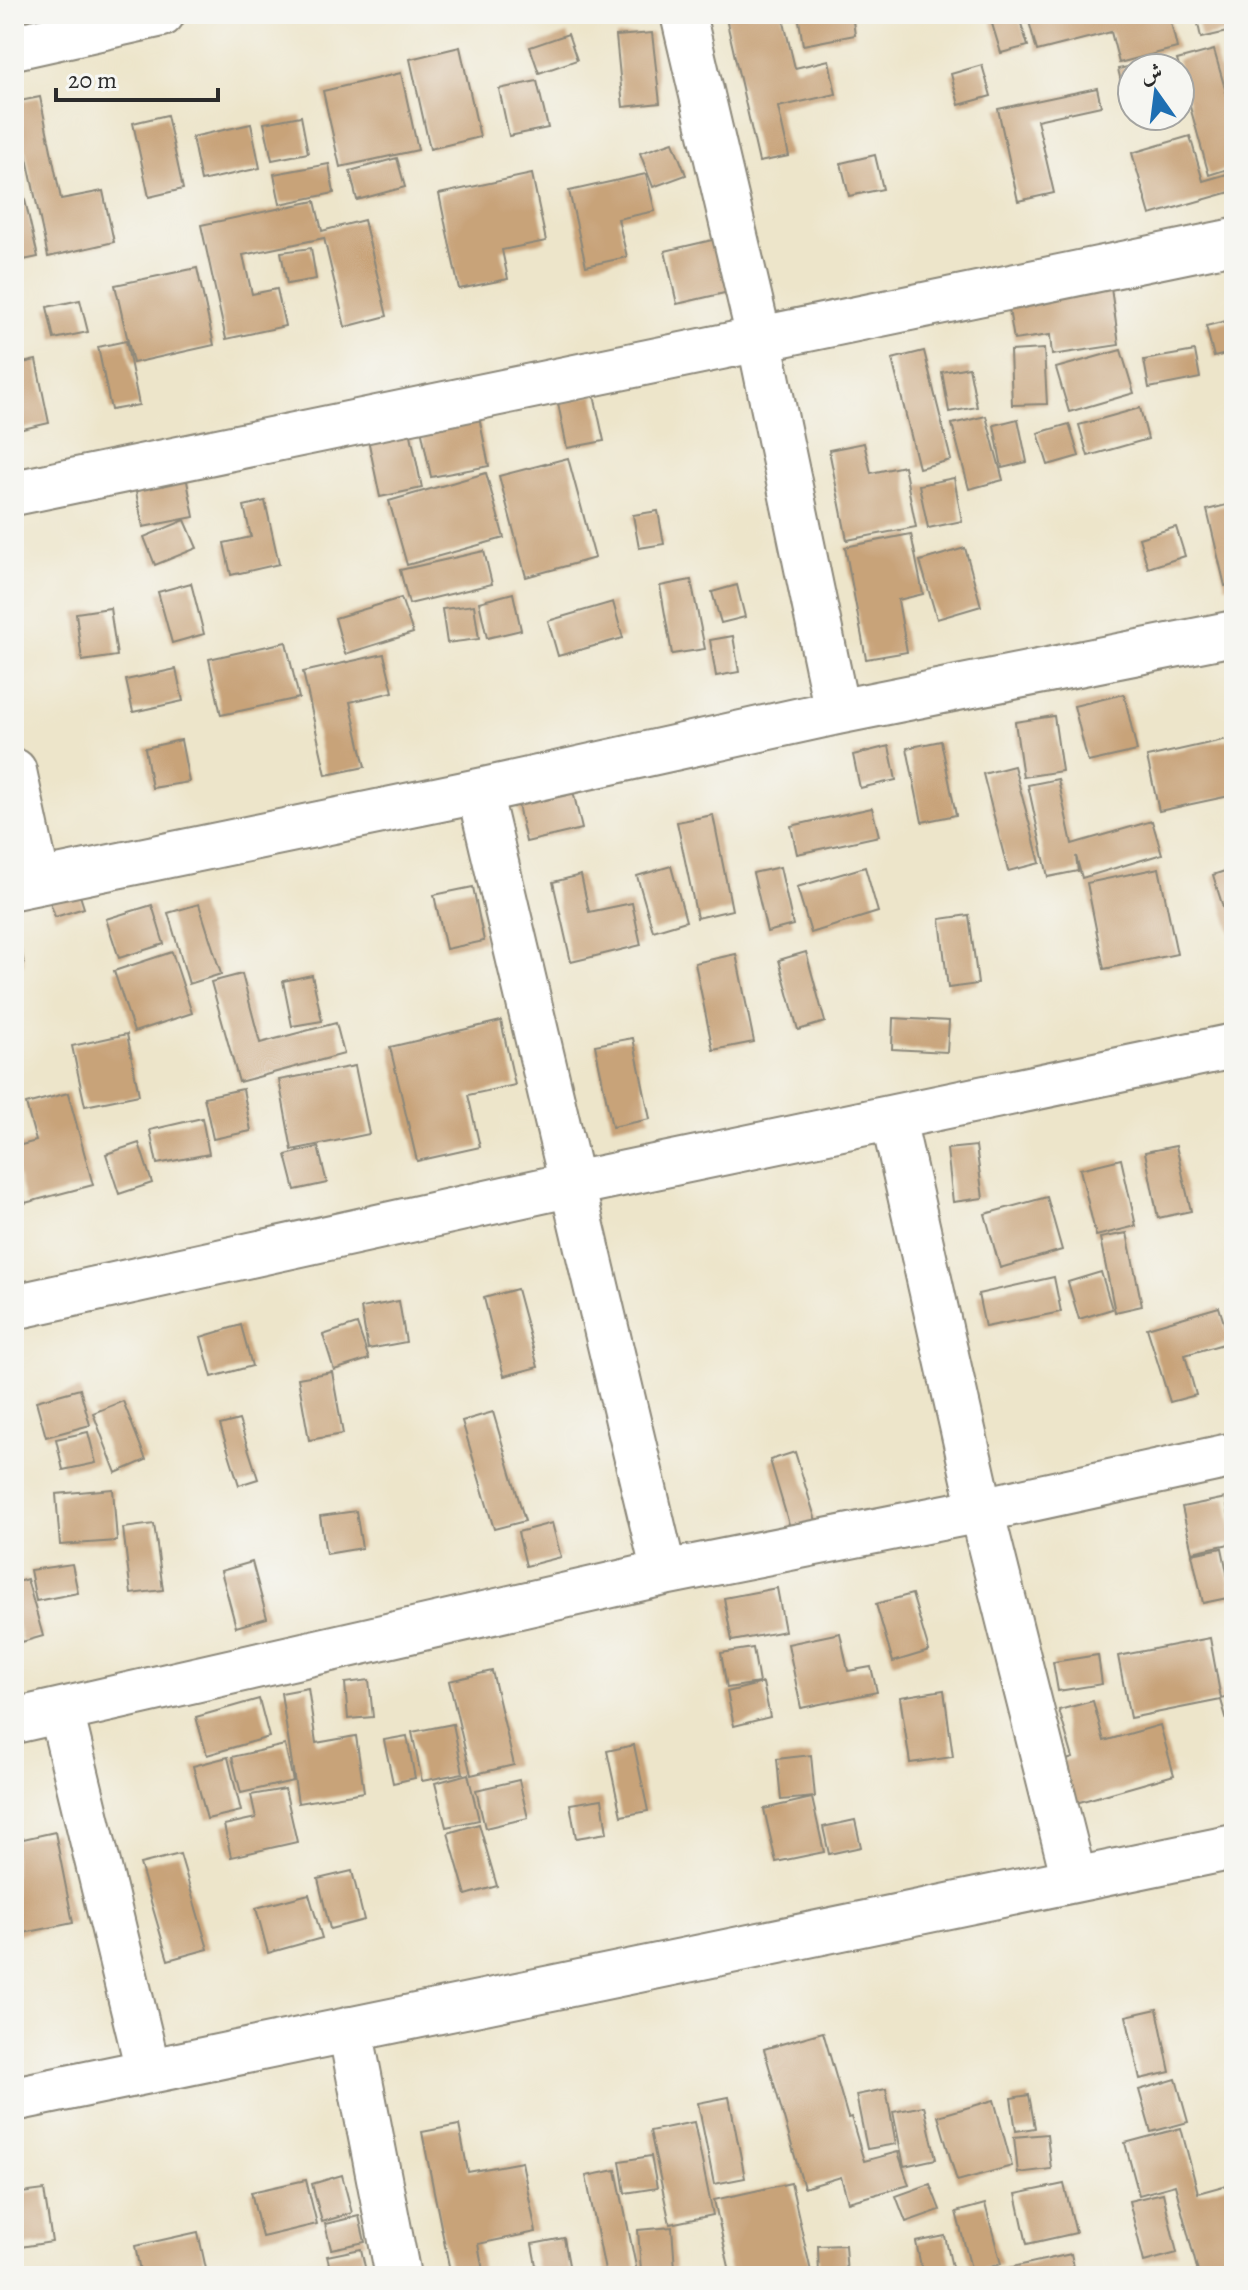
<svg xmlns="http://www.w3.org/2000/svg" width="1248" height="2290" font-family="Alegreya,Amiri,serif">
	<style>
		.building { fill: #c8a379 }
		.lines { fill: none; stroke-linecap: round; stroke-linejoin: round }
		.minor-casing { stroke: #8c887a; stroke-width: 48 }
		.minor { stroke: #fff; stroke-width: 44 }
	</style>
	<rect width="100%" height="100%" fill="#f6f6f2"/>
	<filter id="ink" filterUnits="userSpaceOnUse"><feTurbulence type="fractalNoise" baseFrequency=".0125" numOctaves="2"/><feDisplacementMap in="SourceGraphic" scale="16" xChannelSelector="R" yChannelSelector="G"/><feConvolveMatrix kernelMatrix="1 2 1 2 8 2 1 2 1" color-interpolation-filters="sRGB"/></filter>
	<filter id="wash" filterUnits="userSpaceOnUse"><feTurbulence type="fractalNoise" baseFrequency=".006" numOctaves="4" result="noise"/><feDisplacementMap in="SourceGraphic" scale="32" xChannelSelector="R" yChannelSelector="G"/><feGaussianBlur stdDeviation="1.8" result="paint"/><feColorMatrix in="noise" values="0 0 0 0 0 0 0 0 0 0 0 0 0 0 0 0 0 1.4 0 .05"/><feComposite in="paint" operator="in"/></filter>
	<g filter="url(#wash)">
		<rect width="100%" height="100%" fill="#ede5ca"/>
		<g id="blocks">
			<path class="building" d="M725,14H782L795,68L829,60L836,94L778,107L789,156L759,162Z
				M798,14H852L855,35L803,45Z
				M989,14H1018L1028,46L1001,53Z
				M1027,14H1169L1177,48L1119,63L1111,32L1037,51Z
				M1196,14H1223L1227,32L1201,38Z
				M652,33L660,103L623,107L616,36Z
				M568,34L577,60L539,73L530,47Z
				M460,47L480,137L430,149L410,59Z
				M1214,50L1234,120V167L1209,175L1177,60Z
				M1152,62L1154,68H1132V97L1125,98L1118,69Z
				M982,65L991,96L959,105L951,74Z
				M401,73L418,150L340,167L323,91Z
				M537,81L548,128L509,136L499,89Z
				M1097,88L1101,106L1037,120L1054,193L1018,201L998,109Z
				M40,97L61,199L103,191L114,242L48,257L15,102Z
				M167,115L183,189L149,197L133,123Z
				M301,116L308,153L272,160L264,123Z
				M251,124L260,168L201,181L192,137Z
				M1190,136L1203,181L1234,172V191L1150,215L1132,153Z
				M673,142L686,175L653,187L640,153Z
				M875,155L883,189L849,196L841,163Z
				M397,158L405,187L357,200L350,171Z
				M329,164L334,193L280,204L274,174Z
				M532,174L546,241L502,250L508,279L459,289L439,194Z
				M646,174L655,211L618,219L627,257L586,266L569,191Z
				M22,187L38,257L14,262V189Z
				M315,201L322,231L364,220L387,316L345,327L324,238L243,255L252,294L277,289L285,326L226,339L201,225Z
				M721,238L733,291L677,304L665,251Z
				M311,248L316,279L287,284L281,252Z
				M197,268L214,345L133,363L115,285Z
				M1111,288L1119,345L1052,355L1050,335L1014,340L1008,303Z
				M80,300L88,332L54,339L47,307Z
				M1234,319V352L1214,357L1206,326Z
				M126,341L139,405L111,410L98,347Z
				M1044,349L1047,404L1012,405L1010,351Z
				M1121,350L1134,393L1069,412L1056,368Z
				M924,351L951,460L919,468L892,359Z
				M1195,351L1200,378L1149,388L1144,360Z
				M36,360L49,423L14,431V365Z
				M969,367L977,407L949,412L942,372Z
				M594,395L604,441L567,448L558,403Z
				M1140,408L1148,439L1088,456L1079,425Z
				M986,416L1003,480L969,489L952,424Z
				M479,417L489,466L431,477L421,428Z
				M1018,419L1027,462L1002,468L994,425Z
				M1069,424L1079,456L1048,465L1038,433Z
				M410,430L422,488L380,497L368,439Z
				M864,443L871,473L904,466L916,527L847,540L829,450Z
				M568,458L595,558L526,577L499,476Z
				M486,473L504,538L407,565L389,501Z
				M186,476L194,517L143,527L135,487Z
				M954,478L962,521L928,528L919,485Z
				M265,501L279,564L231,575L224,543L251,537L244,506Z
				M1234,503V584L1225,586L1207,510Z
				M658,511L664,544L639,548L633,515Z
				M185,520L197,548L155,565L144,537Z
				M1176,527L1185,556L1148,568L1139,538Z
				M911,534L923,594L898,600L907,652L866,659L845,547Z
				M965,548L981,606L937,619L920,561Z
				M484,551L492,584L409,604L400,570Z
				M691,580L705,649L672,654L660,586Z
				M191,583L204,634L172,643L158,592Z
				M737,585L745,617L721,623L712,592Z
				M513,593L521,630L487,638L479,602Z
				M401,598L413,633L345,654L335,618Z
				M613,602L623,638L558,656L548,621Z
				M474,605L479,639L447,643L442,609Z
				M110,608L117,656L82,661L76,613Z
				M733,636L739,672L716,676L710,640Z
				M286,642L299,698L221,715L209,659Z
				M384,654L393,692L350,702L365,767L326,775L303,672Z
				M176,669L183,701L133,712L126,680Z
				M1124,694L1137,751L1088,762L1074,706Z
				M1054,716L1062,771L1023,777L1015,722Z
				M1232,738L1234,795L1159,811L1147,757Z
				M181,740L189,782L152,788L145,748Z
				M941,741L956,815L922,822L907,748Z
				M889,746L896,780L860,788L853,755Z
				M1014,766L1040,863L1008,871L983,774Z
				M1058,779L1072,844L1152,821L1162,854L1082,878L1076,856L1078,871L1048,877L1028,785Z
				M572,787L582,829L526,842L517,800Z
				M872,808L879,836L797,854L791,826Z
				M713,815L732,910L697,918L677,822Z
				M671,866L686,921L653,931L637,876Z
				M780,867L793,925L767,932L753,873Z
				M865,867L878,912L811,933L797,887Z
				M1159,868L1177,954L1104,969L1087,883Z
				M1234,868V932L1231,933L1213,875Z
				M581,875L589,912L632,903L641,945L571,962L553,882Z
				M74,877L84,908L55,917L45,886Z
				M473,887L484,941L446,949L434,895Z
				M199,904L221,974L189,984L168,913Z
				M152,905L164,944L119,958L106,919Z
				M969,915L978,984L948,988L940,919Z
				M15,922L24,964L14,966V923Z
				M172,952L192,1013L134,1032L114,971Z
				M806,952L825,1022L798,1030L779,960Z
				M736,954L754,1042L713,1050L695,963Z
				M242,974L260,1043L336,1023L344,1054L239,1082L211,982Z
				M312,975L322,1021L292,1026L283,981Z
				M893,1018L949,1021L947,1052L892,1049Z
				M501,1021L515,1085L468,1095L480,1147L417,1161L390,1047Z
				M127,1034L139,1095L85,1106L72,1046Z
				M633,1038L650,1119L612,1127L595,1045Z
				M355,1066L369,1134L292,1150L279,1080Z
				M243,1089L251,1131L213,1139L204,1097Z
				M68,1093L93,1185L25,1203L14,1160V1147L36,1141L26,1104Z
				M202,1118L209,1154L157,1164L150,1130Z
				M139,1143L152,1183L119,1194L106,1154Z
				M976,1146L983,1198L953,1202L947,1149Z
				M1176,1146L1191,1211L1158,1218L1145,1152Z
				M318,1147L327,1183L295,1190L286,1155Z
				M1121,1159L1136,1226L1096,1236L1080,1169Z
				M1047,1197L1062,1250L1000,1268L985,1214Z
				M1127,1233L1142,1306L1115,1312L1100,1238Z
				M1101,1272L1112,1309L1079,1319L1068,1282Z
				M1054,1277L1061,1312L985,1327L978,1294Z
				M517,1289L538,1367L504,1376L484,1298Z
				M399,1301L406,1342L368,1349L361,1308Z
				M1219,1307L1230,1342L1185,1355L1196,1395L1170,1402L1147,1328Z
				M357,1324L369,1359L334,1370L323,1335Z
				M241,1325L252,1366L212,1377L201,1337Z
				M332,1372L343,1434L309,1440L298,1378Z
				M80,1389L90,1425L46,1437L36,1401Z
				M123,1401L146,1460L116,1473L93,1413Z
				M493,1412L525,1521L494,1529L462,1421Z
				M239,1420L258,1479L239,1485L220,1425Z
				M88,1432L96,1463L63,1470L56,1439Z
				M795,1452L820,1534L794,1541L770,1460Z
				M113,1489L117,1541L60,1545L56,1494Z
				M1226,1498L1234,1543L1192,1552L1182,1507Z
				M356,1511L362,1548L326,1554L320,1516Z
				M552,1523L561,1557L526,1566L518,1532Z
				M154,1524L163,1590L131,1594L123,1528Z
				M1222,1548L1232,1597L1203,1603L1192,1554Z
				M252,1562L267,1618L236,1627L221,1571Z
				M72,1564L78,1593L36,1601L30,1570Z
				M27,1579L43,1636L22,1642L14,1612V1583Z
				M777,1588L785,1631L732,1641L724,1598Z
				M912,1594L929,1651L893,1662L876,1604Z
				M840,1633L848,1671L871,1667L877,1692L801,1708L788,1644Z
				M1210,1638L1221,1699L1234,1696V1744L1221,1700L1130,1718L1118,1656Z
				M753,1648L759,1683L727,1688L721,1653Z
				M1098,1655L1102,1684L1058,1691L1053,1662Z
				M492,1671L514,1765L471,1775L449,1681Z
				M369,1680L373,1717L348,1719L345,1683Z
				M763,1683L770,1717L734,1726L727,1692Z
				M308,1688L316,1743L356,1736L364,1792L298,1803L281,1693Z
				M944,1690L953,1757L910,1763L900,1697Z
				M259,1699L269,1737L207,1755L196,1717Z
				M1093,1701L1104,1741L1160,1725L1174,1775L1062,1807L1050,1765L1073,1758L1059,1710Z
				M453,1724L463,1773L422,1781L412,1732Z
				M407,1736L415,1778L393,1783L384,1740Z
				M285,1745L293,1781L241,1793L232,1757Z
				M634,1745L648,1811L621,1816L607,1751Z
				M811,1755L815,1797L781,1800L777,1759Z
				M228,1757L241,1811L207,1819L193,1766Z
				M468,1774L479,1820L446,1827L435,1783Z
				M519,1780L528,1818L485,1828L476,1790Z
				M285,1789L297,1842L231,1857L224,1825L256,1818L251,1795Z
				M812,1798L824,1852L776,1862L764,1809Z
				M602,1799L607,1833L576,1838L570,1804Z
				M855,1820L861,1847L829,1854L823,1827Z
				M479,1824L497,1886L466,1895L448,1833Z
				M55,1832L73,1923L14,1935V1841Z
				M180,1854L208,1949L168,1960L140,1864Z
				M352,1871L364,1920L330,1929L318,1879Z
				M309,1894L322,1938L268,1953L256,1908Z
				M1157,2009L1170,2072L1140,2079L1126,2016Z
				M823,2032L848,2118L851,2117L864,2161L898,2152L909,2185L848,2202L841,2177L804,2188L764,2049Z
				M1176,2079L1188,2122L1151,2132L1139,2090Z
				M886,2089L896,2144L867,2149L856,2095Z
				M1029,2095L1035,2128L1016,2131L1011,2098Z
				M729,2097L745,2178L714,2184L698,2103Z
				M994,2100L1012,2166L957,2181L938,2116Z
				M924,2106L936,2159L904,2166L893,2112Z
				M694,2122L713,2215L670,2224L650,2131Z
				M459,2125L468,2172L522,2162L536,2232L478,2244L484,2276H451L422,2132Z
				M1181,2128L1198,2193L1234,2183V2269L1199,2276L1175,2185L1139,2195L1125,2143Z
				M1047,2134L1051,2169L1018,2173L1014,2137Z
				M651,2156L657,2188L625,2193L620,2161Z
				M616,2170L638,2276H606L586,2176Z
				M342,2175L352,2213L322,2222L312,2184Z
				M306,2180L317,2224L262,2237L251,2192Z
				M791,2183L812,2276H731L714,2200Z
				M930,2184L940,2210L906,2222L896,2196Z
				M1064,2184L1076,2233L1027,2244L1016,2194Z
				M44,2190L52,2242L14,2248V2194Z
				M1163,2193L1177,2253L1144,2262L1129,2201Z
				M985,2204L1001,2264L972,2272L956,2212Z
				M359,2216L365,2242L331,2249L325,2224Z
				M672,2227L675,2269L641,2271L638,2230Z
				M198,2232L206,2269L174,2276H141L135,2246Z
				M945,2236L954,2276H923L916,2242Z
				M564,2238L571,2276H538L532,2244Z
				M845,2245L847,2276H819L818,2246Z
				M361,2249L367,2276H332L327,2256Z
				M1071,2254L1076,2276H1001L999,2270Z"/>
		</g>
	</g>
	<g filter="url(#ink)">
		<use href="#blocks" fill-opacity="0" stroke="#8c887a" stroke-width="2"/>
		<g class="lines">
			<defs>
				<path id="minor" d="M683,14L759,338L837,712
					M14,47L162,14
					M14,493L1234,241
					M14,771L38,882
					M479,791L664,1573
					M14,887L479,791L837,712L1234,633
					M893,1119L981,1510L1074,1879
					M14,1307L573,1184L1234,1046
					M61,1711L148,2070
					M14,1721L664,1573L981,1510L1234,1455
					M350,2029L398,2276
					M14,2099L1234,1847"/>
			</defs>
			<use href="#minor" class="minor-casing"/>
			<use href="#minor" class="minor"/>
		</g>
	</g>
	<rect width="1248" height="2290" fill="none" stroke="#f6f6f2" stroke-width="48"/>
	<g transform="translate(1156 92) rotate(346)"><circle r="38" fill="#f6f6f2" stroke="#a5a5a2" stroke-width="2"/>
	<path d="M0-6L14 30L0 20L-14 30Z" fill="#1f6fb2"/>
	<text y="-12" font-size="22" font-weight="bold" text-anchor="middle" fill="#2b2b2b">ش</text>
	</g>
	<path d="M56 88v12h162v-12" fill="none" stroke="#2b2b2b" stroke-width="4"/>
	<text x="68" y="88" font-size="24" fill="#2b2b2b" stroke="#f6f6f2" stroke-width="6" paint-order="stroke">20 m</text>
</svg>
